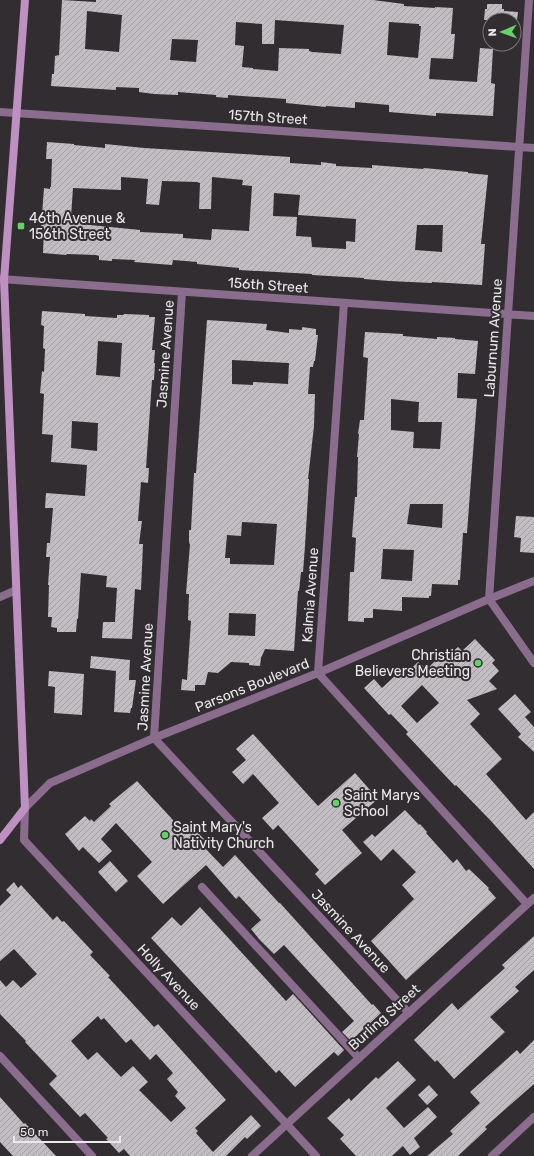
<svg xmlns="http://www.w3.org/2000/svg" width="534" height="1156" font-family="Rubik,sans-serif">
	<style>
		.building { fill: url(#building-hatch); fill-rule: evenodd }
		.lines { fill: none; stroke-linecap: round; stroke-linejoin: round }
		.lane { stroke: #8a6d8c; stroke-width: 8 }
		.street { stroke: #8a6d8c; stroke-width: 8 }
		.secondary { stroke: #be90c1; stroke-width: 8 }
		.poi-dot { fill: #64d468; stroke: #312d31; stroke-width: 1.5 }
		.labels { text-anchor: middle; stroke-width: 4; stroke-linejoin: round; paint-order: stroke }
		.street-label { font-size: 14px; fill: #eae8ea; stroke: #312d31 }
		.poi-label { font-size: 14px; fill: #eae8ea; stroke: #312d31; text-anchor: start }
	</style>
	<defs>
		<pattern id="building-hatch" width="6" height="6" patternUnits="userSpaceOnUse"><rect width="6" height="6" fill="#c2bdc2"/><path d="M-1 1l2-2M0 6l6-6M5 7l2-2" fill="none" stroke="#a39fa3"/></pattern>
	</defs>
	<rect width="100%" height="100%" fill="#312d31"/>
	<path class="building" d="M62,0L96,2V0H373L404,4V6L435,8V7L453,8L451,34H455L453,59L431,58L429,79L477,82L480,48L493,49L491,83L495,84L493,116L436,113V116L389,112V105L355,102V108L326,106V107L286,103V99L228,95V98L216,97V95L178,92V95L154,94L139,92V88L116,87V90L51,86L52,74H54L55,56L59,55ZM87,11L122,15L119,52L85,49ZM275,20L344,25L341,54L312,52L309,51V49L279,48L278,71L253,69V68L242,67L244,46L235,45L236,22L262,24V44H274ZM389,22L419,24V26H421L418,58L387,55ZM172,39L198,40L196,62L170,60Z
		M487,4H502V9H504V11L518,12L517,20H484L485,9H487Z
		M47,142L74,144V145L105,148V144L144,148L275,156L290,157V163L321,165V162L336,164V166L372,168V165L423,169L424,168L468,172V173L488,175L481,244H485L482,285L432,282V283L389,281L364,279V278L312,275V274L239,270V268L197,264V262L173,260L172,265L134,262L135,260L112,259V261L99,260V256L96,255L67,254L66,255L43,253L44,228H41L44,188L50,189V187H51L52,159H46ZM121,177L148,179L146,204L159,205L162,181L197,182L200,183L199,209H211L212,177L243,180L242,185L252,186L249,231L212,229L211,240L183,238V234L140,232V230L80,224V217H71L73,188L121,190ZM274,193L300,195L298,215L356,219L355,242L346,241V249L312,247L311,237L296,236L297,217L273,216ZM417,225H443L442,252L415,250Z
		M42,311L85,314V316L117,318V315H123L124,314L149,315V317H155L152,350H155L154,363H155L154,380H152L146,468H149L148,483L141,482L138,521H142L139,544H143L141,590L135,589L132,639L102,638L103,622H115L117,588L106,587L107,576L81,573L78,619H77L76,632H57V628L51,627L52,617H48L49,585H48L50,557H46L47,543H50L53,508H45L46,493L85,496L87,465L51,462L53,435L42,434L44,394L40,393L42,371L44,372L45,349L43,348L44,326L41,325ZM98,341L122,343L120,377L96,375ZM72,421L98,423L97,451L71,448Z
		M207,320L267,324L266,330L289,333V329L302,330V327L316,329V335H318L315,361H314L313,367H310L308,394H315L314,426L308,479H309L305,546L303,572H301L299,591H298L294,651L265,649L261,658L260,666L249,665V663L231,662L218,673L208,672L205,685H195V691L181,690L182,679L187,680L191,621L188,620L189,594H186L190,544L189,543V530H191L194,473H196ZM232,360L289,363L288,384L253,382V385L232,384ZM242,522L277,524L274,565L230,564V558H225L227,535L241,536ZM229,613L256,614L255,636L228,635Z
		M365,332L403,334V336L437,339V337L455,338V339L478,341L475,374L458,373L457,398L477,399L467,533H463L460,580H458V585L432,584L431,596H429V598L402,597V611L373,609V618H364V622L348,621L350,572H354L356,538L352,537L355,497H357L358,457H357L359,434H358L360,420H364L368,358L363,357ZM391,399L419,402L418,422H442L440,449L413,448L414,432L391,430ZM410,504H443L442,528L407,524ZM383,549L414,550L412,581L381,579Z
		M516,516L534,517V553L520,552L521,538L514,537Z
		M475,639L495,660L492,663L499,671L489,681L497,689L467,700L480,714L470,724L502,759L486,774L526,820L534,812V869L491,821L456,785L455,786L406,734L408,732L391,714L389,715L364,688L374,679L382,688L399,672L403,676L418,662L427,669L445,651L449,655L458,647L462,651ZM422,685L439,703L417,723L401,706Z
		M91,656L130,660L129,680H136L132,708H131L130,713L114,712L116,671L90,668Z
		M49,671L84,674L82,715L54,713L55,687L48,686Z
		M515,694L531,712L525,717L534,727V752L518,737L521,734L498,709Z
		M253,734L318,806L355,773L378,799L342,830L362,853L325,885L315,874L319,870L278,825L273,830L262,818L279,803L253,774L243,784L232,772L246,760L236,749Z
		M137,781L185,833L192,827L208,843L204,847L223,867L235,855L279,903H280L372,1005L373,1004L381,1013L351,1041L342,1032L354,1021L284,945L274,954L259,939L251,929L261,920L239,896L236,899L206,865L163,904L137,876L152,862L116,823L101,839L112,851L99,863L83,847L79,851L65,834L85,816L90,821L91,819L94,822L111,806L109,804Z
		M405,810L419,825L420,824L427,832L426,833L453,863L457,859L466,871L469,869L489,888L488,889L496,898L406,980L371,941L414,899L402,885L416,872L393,849L381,861L363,842L372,834L375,837Z
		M110,861L128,881L116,892L98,872Z
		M14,882L18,888L21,885L53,920L57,916L62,922L64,921L93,952L90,955L110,976L108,977L154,1027L158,1024L226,1100L195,1128L198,1131L196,1133L213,1152L251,1115L261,1126L247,1139L245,1137L226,1156H130L124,1149L119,1153L106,1139L108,1138L85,1113L80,1117L49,1084L57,1076L25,1042L26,1041L0,1014V980L6,987L13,980L21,988L37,974L14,949L0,961V906L11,895L6,890ZM98,1016L101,1020L104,1018L126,1043L131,1039L150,1060L156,1054L173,1073L167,1079L178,1092L175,1096L186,1108L171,1122L139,1090L148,1082L133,1066L121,1077L97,1052L88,1060L71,1041Z
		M200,907L286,1001L293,994L344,1050L338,1056L334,1052L295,1087L279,1070L276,1073L151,938L172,917L181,926Z
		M534,936V970L515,987L519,991L490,1017L505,1032L454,1079L437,1060L435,1062L414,1040L452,1003L458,1010L505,968L502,965Z
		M534,1040V1084L485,1127L487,1129L458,1156H427L453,1134L450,1131L480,1103L470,1092L517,1050L520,1054Z
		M398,1061L416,1080L386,1108L404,1128L428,1107L437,1117L414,1138L420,1147L410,1155L403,1146L392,1156H356L340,1139L344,1135L327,1118L349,1098L351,1101L376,1077L378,1079Z
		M429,1085L438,1095L427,1105L418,1095Z
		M0,1097L24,1124L25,1123L56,1156H13L0,1142Z"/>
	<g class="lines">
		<path class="lane" d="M202,887L359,1058"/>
		<path class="street" d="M529,0L489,599L534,663
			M0,112L534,148
			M0,279L534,316
			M182,292L154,738L409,1013
			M344,303L318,673L527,904
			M0,597L16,590
			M0,1056L92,1156
			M252,1156L534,898
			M316,1156L24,840L25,808L50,783L154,738L318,673L489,599L534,581
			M492,1156L534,1117"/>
		<path class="secondary" d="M0,840L25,808L4,280L25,0"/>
	</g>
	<g class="poi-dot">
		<rect x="17" y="222" width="8" height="8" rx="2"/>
		<circle cx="478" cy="663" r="4"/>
		<circle cx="336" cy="803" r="4"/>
		<circle cx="165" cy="835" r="4"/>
	</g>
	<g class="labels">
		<g class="street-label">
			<text transform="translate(268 117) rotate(4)" y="5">157th Street</text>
			<text transform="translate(268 285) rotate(4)" y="5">156th Street</text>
			<text transform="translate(493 338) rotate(-86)" y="5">Laburnum Avenue</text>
			<text transform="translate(165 354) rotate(-86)" y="5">Jasmine Avenue</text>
			<text transform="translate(310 595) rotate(-86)" y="5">Kalmia Avenue</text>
			<text transform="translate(145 677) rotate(-87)" y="5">Jasmine Avenue</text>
			<text transform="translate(252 685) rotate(-22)" y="5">Parsons Boulevard</text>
			<text transform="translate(351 931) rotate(47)" y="5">Jasmine Avenue</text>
			<text transform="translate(169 977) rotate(47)" y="5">Holly Avenue</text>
			<text transform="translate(384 1017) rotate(-42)" y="5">Burling Street</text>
		</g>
		<g class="poi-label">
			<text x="29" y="223">46th Avenue &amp;<tspan x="29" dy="16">156th Street</tspan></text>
			<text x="470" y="660" text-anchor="end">Christian<tspan x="470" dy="16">Believers Meeting</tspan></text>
			<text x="344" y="800">Saint Marys<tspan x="344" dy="16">School</tspan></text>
			<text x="173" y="832">Saint Mary's<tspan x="173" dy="16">Nativity Church</tspan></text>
		</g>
	</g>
	<g transform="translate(502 32) rotate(268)"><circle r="19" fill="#312d31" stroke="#7b787b"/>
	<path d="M0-3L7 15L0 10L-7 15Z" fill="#64d468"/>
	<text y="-6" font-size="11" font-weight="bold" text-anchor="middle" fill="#eae8ea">N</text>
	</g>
	<path d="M14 1136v6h106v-6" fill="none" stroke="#eae8ea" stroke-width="2"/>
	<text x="20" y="1136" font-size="12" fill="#eae8ea" stroke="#312d31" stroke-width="3" paint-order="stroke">50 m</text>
</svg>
